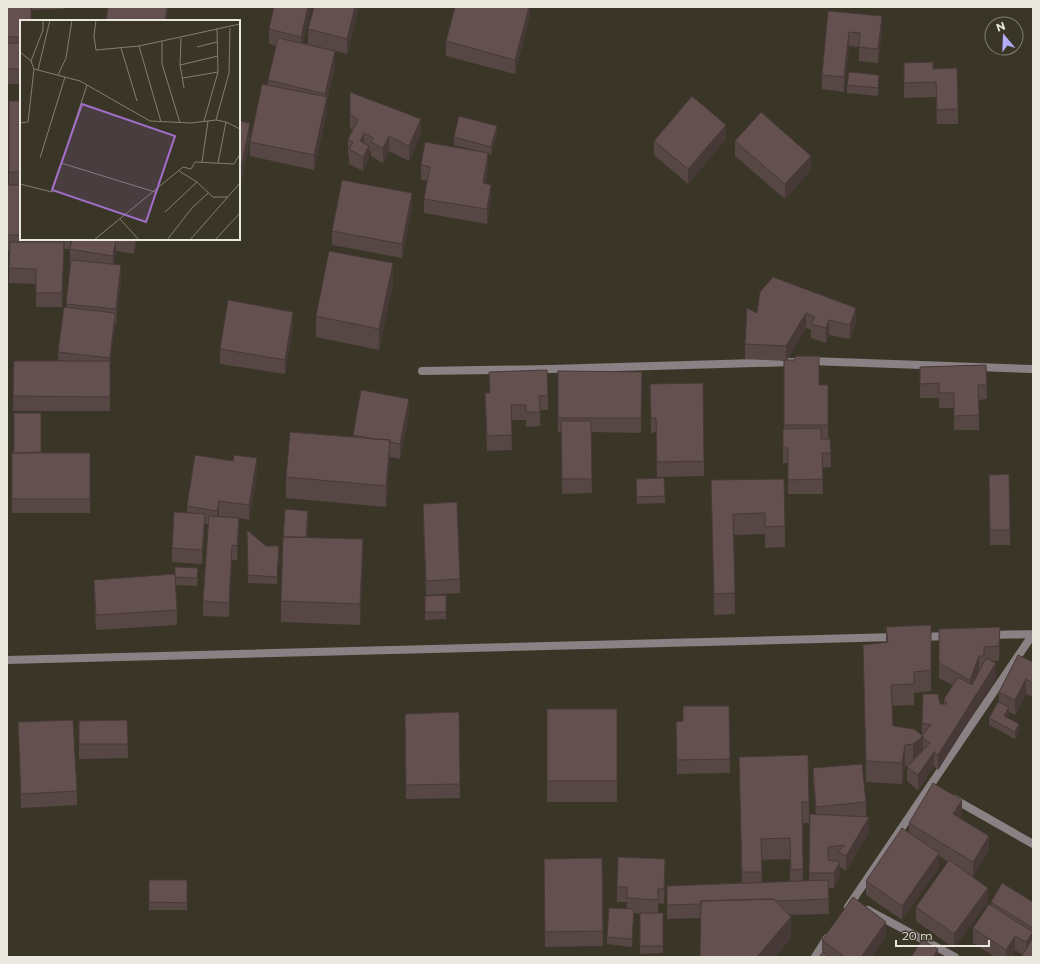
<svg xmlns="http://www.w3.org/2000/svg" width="1040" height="964" font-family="Montserrat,sans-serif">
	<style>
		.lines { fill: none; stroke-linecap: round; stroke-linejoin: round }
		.service { stroke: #8a8184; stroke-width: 8 }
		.minor { stroke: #8a8184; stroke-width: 8 }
		.wall { fill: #564644; fill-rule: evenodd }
		.shaded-wall { fill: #463937 }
		.building { fill: #64514f; stroke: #463937 }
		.inset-road { fill: none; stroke: #817e71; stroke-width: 1 }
		.view { fill: #a26eca; fill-opacity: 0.15; stroke: #a26eca; stroke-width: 2 }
		.inset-edge { fill: none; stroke: #ebe9df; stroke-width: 2 }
	</style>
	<rect width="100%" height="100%" fill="#3a3627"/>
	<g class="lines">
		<path class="service" d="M810,361L1033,369
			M422,371L550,369L794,362
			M954,799L1033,844
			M868,910L955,957"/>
		<path class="minor" d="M989,635L1033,634
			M922,637L948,636
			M7,660L896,637
			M848,907L1033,634
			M815,957L827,938"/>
	</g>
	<path class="wall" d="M7,7H64V9L31,10L21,21V84H7Z
		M274,7H311L303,43L324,48L308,44V29L358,7V10L347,54L335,51V65L327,100V112L314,170L250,156V142L268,85V80L276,46L269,44V29Z
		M530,7V15L515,74L446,56V41Z
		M828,11L882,31L878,63L859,61V47L849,46L844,92L822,89V75Z
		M904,63L933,69L958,109V124H937L936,97L904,98Z
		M879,82L878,96L847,93V85Z
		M9,101H21V239H70V249H64L62,307H36V284L9,283L10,250H7V185H9Z
		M350,114L421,133L409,161L389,151L383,163L371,156V152L369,150V160L363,171L349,164V155L348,154V139L353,130L350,128Z
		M239,121L250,138L240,187H239Z
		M497,133L491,155L488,154V168L485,184L491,199L487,224L424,213V199L427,181L421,180V165L481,152L454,145V137Z
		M726,139L688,184L654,155V141Z
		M735,141L811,170L785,199L735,156Z
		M412,207L402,258L332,245V231Z
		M72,239H137L134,254L116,251L114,264L121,280L116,324H115L110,365V411H13L14,361H58V352L66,307L71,263H70V249Z
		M393,284L379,350L316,337V316Z
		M760,292L856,322L850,339L829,335L826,343L811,338V330L806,328L787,360L819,385H828V439H830L831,467L822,468L823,494H788V463H783V429H784V361L745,359V344L757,313Z
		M293,326L285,374L220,364V349Z
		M986,365L987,399L979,400V430H954V408H939V398H920V367Z
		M558,371L642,372L641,433L591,432L592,493L562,494L561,432H558Z
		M489,372L548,395V410H540V426L526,427V420H511L512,450L487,451L485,393H489Z
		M650,384L704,461V476L657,477L656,432L651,433Z
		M41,413V453H90V513H12V453H14Z
		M409,414L400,459L390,457L386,507L286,498V477L353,437V435Z
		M257,473L249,520L239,518V533L237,560H232L229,617L203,616V601L208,524H205L202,564L172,562V548L187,513V506ZM219,516L235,518L219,517Z
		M989,475L1010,530V545H990Z
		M711,480L785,526V547L765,548V534L734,535L735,614L714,615Z
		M636,486L665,496V503L637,504Z
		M423,504L460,579V593L426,595L423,519Z
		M308,518L307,537L363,560L360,625L281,622V601Z
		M247,530L266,546L279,553L277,584L248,583Z
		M198,576L197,586L175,585L177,610V625L96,630L94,594V580Z
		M446,595V619L425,620V596Z
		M931,625V691L914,693V705L892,706L893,726L922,735V723L940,704H944V699L953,685L939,678V629L1000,642L999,661H992L996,678L938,770L934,766L918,790L907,781V766H905L902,784L866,782L863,645L886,643V627Z
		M1033,662V697L1026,694L1015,715L1009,712V715L1007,718L1019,731L1015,739L989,725V718L999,702V692Z
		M729,706L730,773L677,774L676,722L683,721Z
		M547,709H617V802H547Z
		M459,712L460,798L406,799L405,714Z
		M127,720L128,758L79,759V721Z
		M18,722L77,791V805L21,808Z
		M739,757L809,802V823H802L803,881H809L810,814H816L813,782V768L866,802V817L869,832L846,871L840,867V876L834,888H828L829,914L789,915L791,938L775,957H700L701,918L667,919V886L742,883ZM790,859V882L762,883L761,860Z
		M962,815L960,818L989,850L973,877L968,873L988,902L954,948L916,921V907L948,862L939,856V868L902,920L866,895V881L909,832V823Z
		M602,858L603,946L545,947L544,874Z
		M665,873L664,904L658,903V913H663V953L640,954V914L634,913L632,947L607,944V937L627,909V902H617V887Z
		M149,880H187V910H149Z
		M991,902H1033V957L1023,955L1015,950L1011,957H995L973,943V928L991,905Z
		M886,936L872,957H819L822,953V940Z"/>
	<path class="shaded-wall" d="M167,7H168L167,21H165Z
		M308,7H311L301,51V37Z
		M355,7H358V10L347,54V39Z
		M529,7H530V15L515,74V60Z
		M882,16V31L878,63V49Z
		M849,32V46L844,92V77Z
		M335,51V65L327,100V112L314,170V155L325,106V94Z
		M879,75V82L878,96V88Z
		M421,119V133L409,161V146Z
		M250,123V138L240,187V172Z
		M726,125V139L688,184V169Z
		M497,126V133L491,155V147Z
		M364,133V148L360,156V141Z
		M389,136V151L383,163V148Z
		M369,146V160L363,171V157Z
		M488,153V168L483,198V183Z
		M811,156V170L785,199V184Z
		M491,185V199L487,224V209Z
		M412,193V207L402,258V244Z
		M116,239V251L113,270V256Z
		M135,239H137L134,254Z
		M393,263V284L379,350V329Z
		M121,265V280L116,324V309Z
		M856,308V322L850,339V325Z
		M293,312V326L285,374V360Z
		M115,313V327L110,365V411V366V372V358Z
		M806,313V328L786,361V346Z
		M829,320V335L826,343V328Z
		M409,399V414L400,459V444Z
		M390,440V462L386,507V486Z
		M257,458V473L249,520V505Z
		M219,501V516L217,525V511Z
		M308,511V518L306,549V542Z
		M205,514V529L202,564V550Z
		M239,518V533L237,560V546Z
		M363,539V560L360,625V604Z
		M232,545V560L229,617V603Z
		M279,546V553L277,584V577Z
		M1000,627V642L999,661V646Z
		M979,656V671L970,695V680Z
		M996,663V678L938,770V755Z
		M1026,679V694L1015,715V700Z
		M1009,707V715L1004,724V716Z
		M1019,724V731L1015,739V732Z
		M923,736V757L913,765V744Z
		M905,745V766L902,784V763Z
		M934,752V766L918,790V775Z
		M962,800V815L953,828V814Z
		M869,817V832L846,871V856Z
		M989,836V850L973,877V862Z
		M939,853V868L902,920V906Z
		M665,859V873L664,904V889Z
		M840,862V876L834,888V873Z
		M988,888V902L954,948V934Z
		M634,909V917L632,947V939Z
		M791,917V938L775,957H757Z
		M886,922V936L872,957H861Z
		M1033,932V947L1026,957V942Z
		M1015,936V950L1011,957H1006V950Z
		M938,949V957H933Z"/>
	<path class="building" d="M7,7H31V21H21V37H7Z
		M108,7H167L165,21H106Z
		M274,7H308L301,37L269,29Z
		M314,7H355L347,39L308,29Z
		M455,7H529L515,60L446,41Z
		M828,11L882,16L878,49L859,47L860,33L849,32L844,77L822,75Z
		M278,38L335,51L325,94L268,80Z
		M7,43H21V69H7Z
		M933,62V69L957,68L958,109L937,110L936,82L904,83V63Z
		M849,72L879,75L878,88L847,85Z
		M262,84L327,97L314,155L250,142Z
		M350,92L421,119L409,146L389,136L383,148L371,142L373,138L364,133L360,141L369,146L363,157L349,149L353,142L348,139L358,120L350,114Z
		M692,96L726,125L688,169L654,141Z
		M9,101H21V172H9Z
		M761,112L811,156L785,184L735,141Z
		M459,116L497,126L491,147L454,137Z
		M239,121L250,123L240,172H239Z
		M425,142L488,153L483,183L491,185L487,209L424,199L430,167L421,165Z
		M342,180L412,193L402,244L332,231Z
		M7,185H21V235H7Z
		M72,239H116L113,256L70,249Z
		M10,242H64L62,293H36V269L9,268Z
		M329,251L393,263L379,329L316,316Z
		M71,260L121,265L116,309L66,304Z
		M773,277L856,308L850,325L829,320L826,328L811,324L815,317L806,313L786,346L745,344L747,308L757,313L760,292Z
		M228,300L293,312L285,360L220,349Z
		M64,307L115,313L110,358L58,352Z
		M795,356H819V385H828V425H784V360H795Z
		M14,361H110V397L13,396Z
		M986,365L987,385H978L979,415L954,416V393H939V383L920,384V367Z
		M547,370L548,395L539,396L540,412H526V405H511L512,435L487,436L485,393H490L489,372Z
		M558,371L642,372L641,418H558Z
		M703,383L704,461L657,462L656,418H651L650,384Z
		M361,390L409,399L400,444L390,442V440L374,439L353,435Z
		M14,413H41V452L14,453Z
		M561,421H591L592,479H562Z
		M821,428V439H830L831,453H822L823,479L788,480V448H783V429Z
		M290,432L390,440L386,486L286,477Z
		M12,453H90V499H12Z
		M195,455L233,461L234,455L257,458L249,505L219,501L217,511L187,506Z
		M1009,474L1010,530H990L989,475Z
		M664,478L665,496L637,497L636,479Z
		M784,479L785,526L765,527V513L733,514L735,593L714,594L711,480Z
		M457,502L460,579L426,581L423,504Z
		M285,509L308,511L306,537H283V540Z
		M174,512L205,514L202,550L172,548Z
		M209,516L239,518L237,546L232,545L229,603L203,601Z
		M247,530L266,546H279L277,577L248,575Z
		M283,537L363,539L360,604L281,601Z
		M175,567L198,568L197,578L175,577Z
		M175,574L177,610L96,615L94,580Z
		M446,595V612H425V596Z
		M931,625V670L914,672V684L891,685L893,726L914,729L923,736L913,744L905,745L902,763L866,761L863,645L888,642L886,627Z
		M1000,627L999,646L984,647V656H979L970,680L939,663V629Z
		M1018,655L1033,662V683L1026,679L1015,700L999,692Z
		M986,658L996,663L938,755L934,752L918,775L907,767L930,743L923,738V736L922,735L931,725L922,723L923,694H938L940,704H947L944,699L958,677L972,685Z
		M998,702L1009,707L1004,716L1019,724L1015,732L989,718Z
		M683,706H729L730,759L677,760L676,722L683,721Z
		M547,709H617V781H547Z
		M459,712L460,784L406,785L405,714Z
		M73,720L77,791L21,794L18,722Z
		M127,720L128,744H79V721Z
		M808,755L809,802H802L803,869L791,870L790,838L761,839L762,872H742L739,757Z
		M862,764L866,802L816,807L813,768Z
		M933,783L962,800L953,814L989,836L973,862L909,823Z
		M810,814L869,817L846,856L838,852L845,845L828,847V860L840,862L834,873H809Z
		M902,828L939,853L902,906L866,881Z
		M618,857L665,859L664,889H658V900L627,898V887H617Z
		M602,858L603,931L545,932L544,859Z
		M949,860L988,888L954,934L916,907Z
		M149,880H187V903L149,902Z
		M828,880L829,899L776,901L774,899L701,901V904L667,905V886Z
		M1002,883L1033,902V928L991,902Z
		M853,897L886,922L861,957H845L822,940Z
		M774,899L791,917L757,957H710L700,956L701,901Z
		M989,904L1033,932L1026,942L1015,936L1006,950L973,928Z
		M609,908L634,909L632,939L607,937Z
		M640,913H663V946H640Z
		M1033,938V957H1021Z
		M922,940L938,949L933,957H911Z
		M823,952L829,957H819Z"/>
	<g transform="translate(20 20)">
		<rect width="220" height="220" fill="#3a3627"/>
		<path class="inset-road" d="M76,0L74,16L76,30L119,26L220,4M161,18L160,45L164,68M142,21V44L160,103M119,26L141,102M177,27L197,22M101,28L117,81M0,32L11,41L14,49L8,102L0,103M11,41L23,10V0M160,45L198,36M14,49L60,61L130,101L171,103L196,100L206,102L220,109M18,50L30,0M38,55L46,38L52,0M163,58L198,52M196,100L209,53L210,8M184,101L198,52L197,8M20,138L45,57M182,142L188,101M41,143L135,172M198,143L206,102M159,151L177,162L193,177H208M0,164L32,172L67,65M145,192L177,162M100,199L119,220M74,220L163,147L171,149L175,142L214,144L220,134M147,220L172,188L188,173M170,220L220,163M195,220L220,193"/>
		<path class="view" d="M62,84L155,116L126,202L32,170Z"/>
		<rect width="220" height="220" class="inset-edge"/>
	</g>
	<rect width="1040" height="964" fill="none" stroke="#ebe9df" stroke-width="16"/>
	<g transform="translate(1004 36) rotate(341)"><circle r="19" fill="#3a3627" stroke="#817e71"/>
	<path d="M0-3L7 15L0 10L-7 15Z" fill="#b3adf9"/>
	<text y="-6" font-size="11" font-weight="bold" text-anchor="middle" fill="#ebe9df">N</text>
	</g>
	<path d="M896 940v6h93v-6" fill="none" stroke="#ebe9df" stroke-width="2"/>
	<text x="902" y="940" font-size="12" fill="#ebe9df" stroke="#3a3627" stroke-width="3" paint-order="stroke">20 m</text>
</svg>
